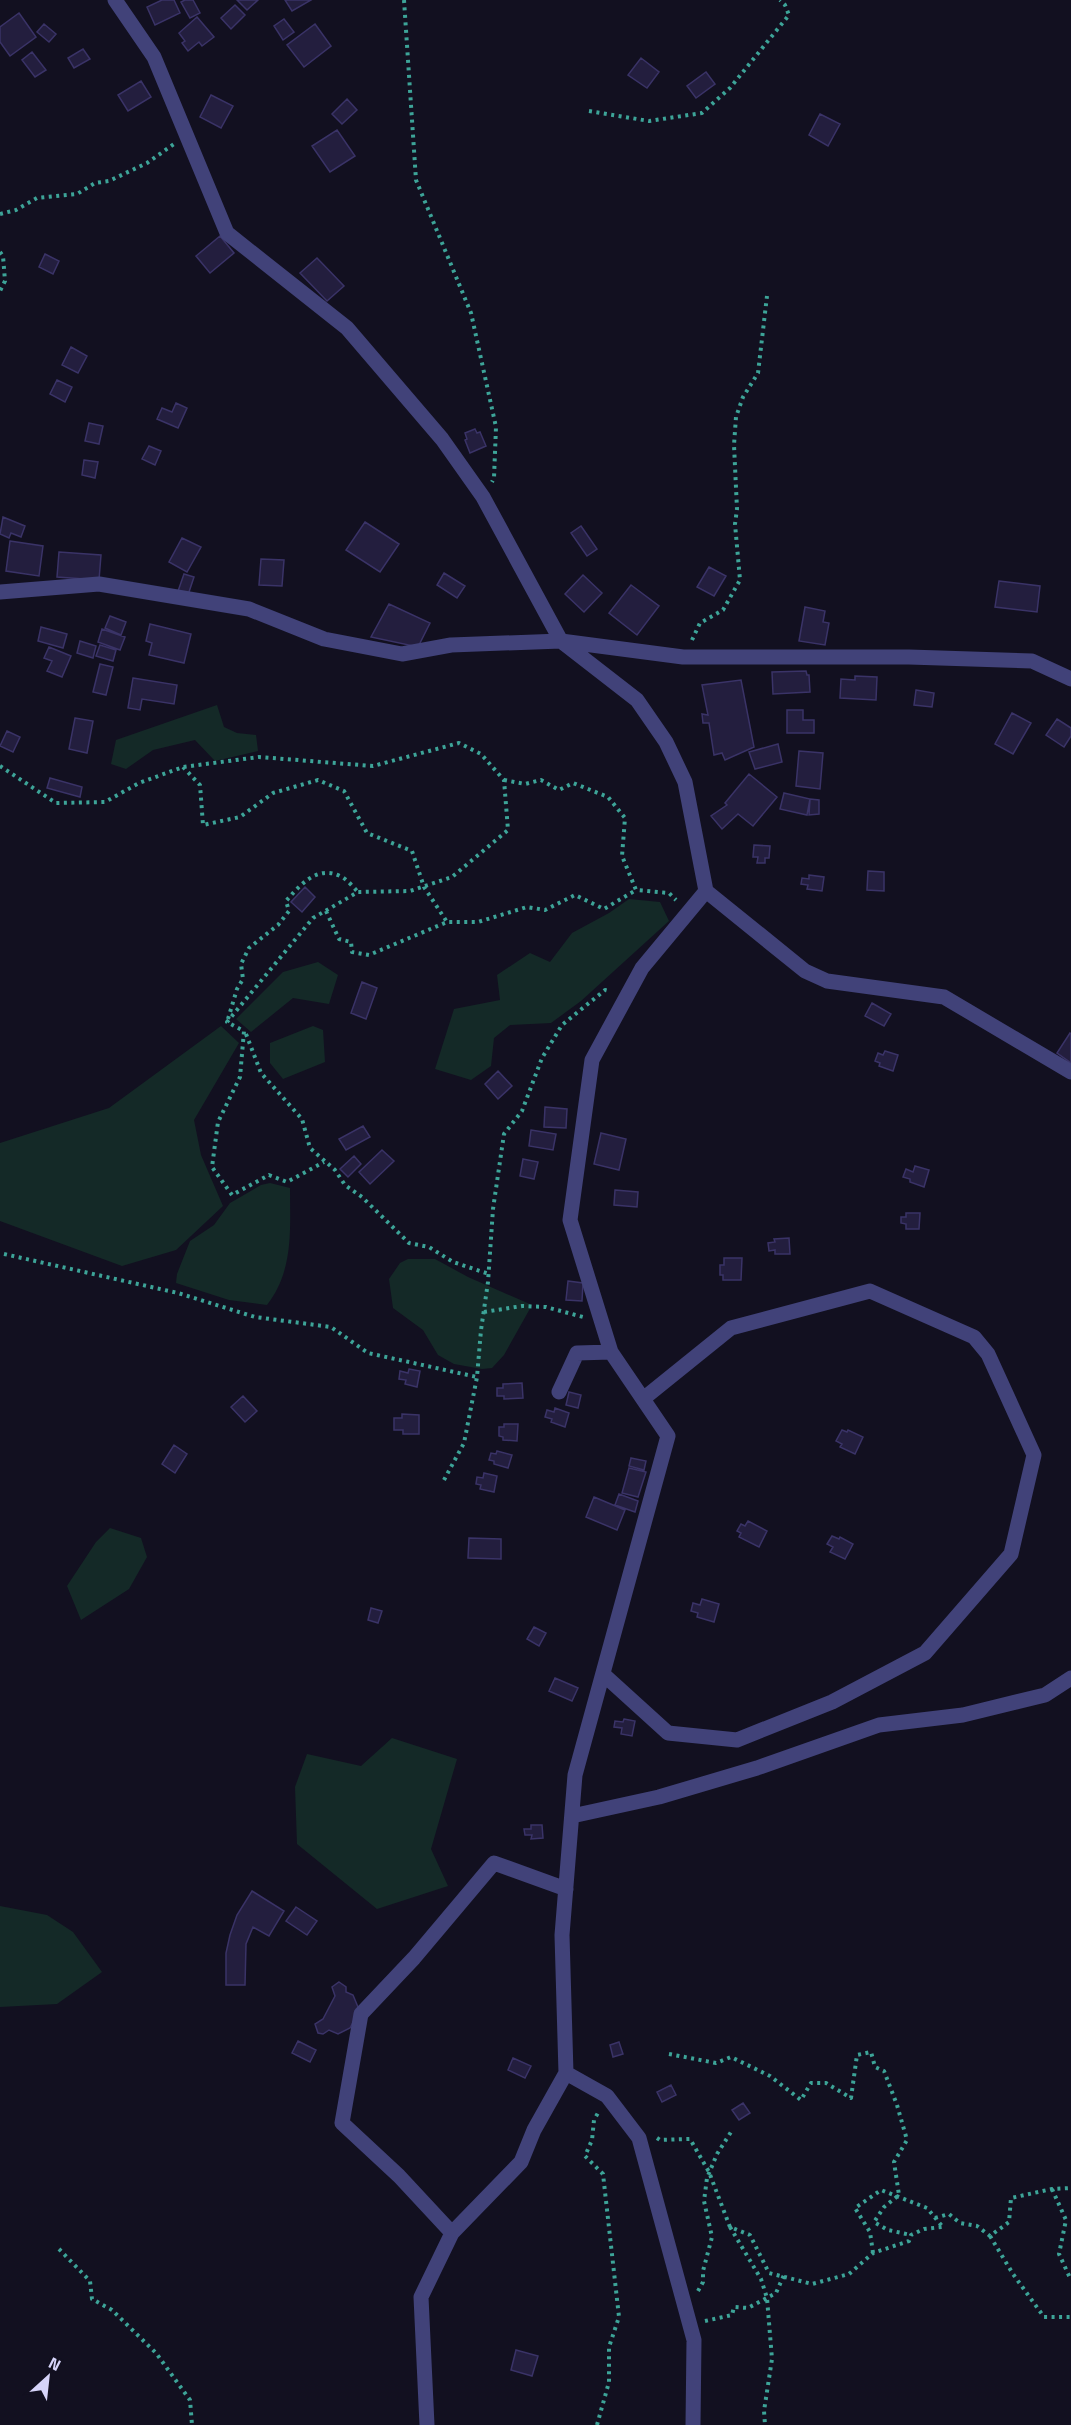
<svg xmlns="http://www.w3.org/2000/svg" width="1071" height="2425" font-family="'Titillium Web',sans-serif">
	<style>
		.green { fill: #142927 }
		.building { fill: #231e3e; stroke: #3a3367; stroke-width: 1.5 }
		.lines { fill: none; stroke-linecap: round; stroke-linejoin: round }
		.path { stroke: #3da498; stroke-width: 4; stroke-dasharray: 3 4.5; stroke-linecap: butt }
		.minor { stroke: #414279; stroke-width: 15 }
	</style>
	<rect width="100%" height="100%" fill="#121020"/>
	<path class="green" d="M217,705L224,727L237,733L256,735L258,751L215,761L195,740L153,750L126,769L111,764L116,740Z
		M629,899L660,902L669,921L581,1001L551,1023L510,1025L494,1038L491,1066L471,1080L435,1069L454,1009L500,1000L497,975L530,953L550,962L572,933L609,913Z
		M318,962L338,975L329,1004L293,998L251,1032L236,1019L283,972Z
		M221,1026L239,1043L194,1120L201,1155L223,1206L176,1250L122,1266L0,1221V1143L109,1108Z
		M313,1026L323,1030L325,1062L283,1079L270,1063V1043Z
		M270,1183L290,1188C290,1230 294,1270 267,1305L229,1300L176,1283L177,1274L190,1241L214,1225L230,1203L261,1185Z
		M408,1259H435L468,1277L532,1305L504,1355L492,1368L482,1369L454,1364L438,1355L423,1330L393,1308L389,1279L400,1263Z
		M110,1528L141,1538L147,1557L129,1589L81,1620L67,1586L96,1542Z
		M392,1738L457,1759L431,1849L448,1886L377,1909L297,1844L295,1787L307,1754L361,1766Z
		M0,1906L47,1915L73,1932L102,1972L57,2004L0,2007Z"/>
	<path class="building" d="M162,0H174L180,13L155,25L147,7Z
		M185,0H193L200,13L190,18L181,2Z
		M237,0H258L247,10Z
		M285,0H311L292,11Z
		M235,5L245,15L231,29L221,18Z
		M19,13L36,37L10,56L0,42V27Z
		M197,17L214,37L202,46L199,42L188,51L182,43L185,41L179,33Z
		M284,19L294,32L283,40L274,26Z
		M44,24L56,34L49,42L37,32Z
		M315,24L331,46L304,67L287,45Z
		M83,49L90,59L74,68L68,58Z
		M32,52L46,70L35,77L22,60Z
		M641,58L659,72L647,88L628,75Z
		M706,72L715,84L696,98L687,86Z
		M141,81L151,97L128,111L118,95Z
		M211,95L233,106L221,128L200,117Z
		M347,99L357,110L342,124L332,114Z
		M820,114L840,124L828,146L809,135Z
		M337,130L355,156L330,172L312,146Z
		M220,236L234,253L210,273L196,256Z
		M45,254L59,261L53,274L39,267Z
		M317,258L344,286L327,301L300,273Z
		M71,347L87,356L78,373L62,365Z
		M57,380L72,387L65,402L50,394Z
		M176,403L187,408L178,428L157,419L162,408L172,412Z
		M89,423L103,426L99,444L85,441Z
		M475,429L477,433L480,432L486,446L470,453L465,440L467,439L465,433Z
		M149,446L161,451L155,465L142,459Z
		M84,460L98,462L95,478L82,475Z
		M3,517L25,526L21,537L11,533L9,538L0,534Z
		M365,522L399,544L380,572L346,550Z
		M581,526L597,549L587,556L571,533Z
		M182,538L201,547L187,572L169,562Z
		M10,541L43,546L39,576L6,571Z
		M59,552L101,555L99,580L57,577Z
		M261,559L284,560L282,586L259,585Z
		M709,567L726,576L714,596L697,587Z
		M444,573L465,586L457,598L437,585Z
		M184,574L194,577L187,598L177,594Z
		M583,575L602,593L584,612L565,594Z
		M999,581L1040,586L1037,612L995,607Z
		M631,585L659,606L637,635L609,613Z
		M389,604L430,623L418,647L371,637Z
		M805,607L825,611L823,622L829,623L825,645L799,641Z
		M110,616L126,622L121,635L105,628Z
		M150,624L191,634L184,663L149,655L152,643L146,641Z
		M41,627L67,634L63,648L38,641Z
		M102,629L125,637L120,650L98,642Z
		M80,641L96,646L93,658L77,653Z
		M100,645L116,650L113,661L96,656Z
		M49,647L71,656L62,677L47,671L52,661L44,658Z
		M100,664L113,667L106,695L93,692Z
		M806,671L807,675H809L810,692L773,694L772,672Z
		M855,676L877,677L876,700L840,698L841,679L855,680Z
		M133,678L177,685L174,704L142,699L140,710L128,708Z
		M741,680L754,747L725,760L722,753L714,755L709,723H703L702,714L708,715L702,685Z
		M916,690L934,693L932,707L914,705Z
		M787,710H803V720H814V733H787Z
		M1012,713L1031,723L1013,754L995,744Z
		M75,718L93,721L87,753L69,749Z
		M1057,719L1071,728V736L1064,747L1046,735Z
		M7,731L20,737L13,752L0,746Z
		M778,744L782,762L755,769L749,752Z
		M799,751L823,753L820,789L796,786Z
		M749,774L777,797L753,826L738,814L722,829L711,816L727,805L725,803Z
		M50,778L82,787L80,797L47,788Z
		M784,793L810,799L807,815L780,809Z
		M810,799L819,800V814L809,815Z
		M754,845L770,846L769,858H765V863H757L758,857H753Z
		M868,871L884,872V891L867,890Z
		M809,875L824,877L822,891L807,889L808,885L801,884L802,878L809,879Z
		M305,887L315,897L302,912L291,902Z
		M362,982L377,988L366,1019L351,1013Z
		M872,1003L891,1014L884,1026L865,1016Z
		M1070,1033L1071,1034V1063L1057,1053Z
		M885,1051L898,1055L893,1071L879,1066L880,1063L875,1061L878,1053L883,1055Z
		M498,1071L512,1086L498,1099L485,1084Z
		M545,1107L567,1109L566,1128L544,1127Z
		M363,1126L370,1137L346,1150L339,1139Z
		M531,1130L556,1134L553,1150L529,1146Z
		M601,1133L626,1139L619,1170L594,1164Z
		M382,1150L394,1161L370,1184L359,1172Z
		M354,1156L361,1164L348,1177L340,1169Z
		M523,1159L538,1162L534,1179L520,1176Z
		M915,1166L929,1170L924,1187L910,1182V1179L903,1177L906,1169L913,1172Z
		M615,1190L638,1192L637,1207L614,1205Z
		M906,1213H920L919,1229H906V1224L901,1223V1217H906Z
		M789,1238L790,1254H775V1250L769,1251L768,1243L775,1242L774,1239Z
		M724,1258H742L741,1280H723V1275H720V1265H724Z
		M568,1281L583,1283L582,1301L566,1300Z
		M409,1369L420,1371L417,1387L405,1384L406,1380L399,1379L400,1371L408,1373Z
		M522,1383L523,1398L504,1399V1396H497V1388H503V1384Z
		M569,1392L581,1395L578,1408L566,1405Z
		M243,1396L257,1411L245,1422L231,1407Z
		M555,1408L569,1413L565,1427L551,1422L552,1419L545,1417L547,1410L554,1412Z
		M402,1414L419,1415V1434H403V1430H394V1418H402Z
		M504,1424H518L517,1441L503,1440V1437L499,1436V1427H504Z
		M842,1430L847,1432L848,1430L863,1437L855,1454L840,1447L842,1444L836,1441Z
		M174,1445L187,1454L175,1473L162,1464Z
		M497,1451L512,1455L508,1468L494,1464V1461L489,1460L491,1453L496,1454Z
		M631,1458L646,1461L644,1470L629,1466Z
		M629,1468L646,1472L638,1497L622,1493Z
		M484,1473L497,1476L494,1492L480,1489L481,1485L476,1484L477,1477L483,1478Z
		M619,1494L638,1501L635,1512L615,1505Z
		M594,1497L625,1510L617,1530L586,1517Z
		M748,1521L767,1531L759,1547L739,1537L741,1533L737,1531L741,1524L745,1526Z
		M832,1536L839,1539L840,1537L853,1544L845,1559L830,1552L833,1547L827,1544Z
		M469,1538L501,1539V1559L468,1558Z
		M702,1599L719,1604L714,1622L697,1617L698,1613L691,1611L693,1603L700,1605Z
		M371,1608L382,1611L378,1623L368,1620Z
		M534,1627L546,1633L539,1646L527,1639Z
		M555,1678L578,1688L572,1701L549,1691Z
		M624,1719L635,1721L632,1736L621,1734L622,1728L614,1727L615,1721L623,1722Z
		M531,1825H542L543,1838L531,1839L532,1835H525L524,1829H531Z
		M252,1891L284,1911L269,1936L253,1927L246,1944L245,1985H226V1953L230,1935L237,1915Z
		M296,1907L317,1921L307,1935L286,1921Z
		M339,1982L346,1987V1992L353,1995L358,2007L357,2015L350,2028L338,2034L329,2030L323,2034L318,2033L315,2024L323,2019L335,1996L332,1987Z
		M298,2041L316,2050L310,2062L292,2053Z
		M619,2042L623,2054L613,2057L610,2045Z
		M513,2058L531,2066L525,2078L508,2070Z
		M671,2085L676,2095L662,2102L657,2092Z
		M743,2103L750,2113L739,2120L732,2110Z
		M516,2350L538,2356L532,2376L511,2370Z"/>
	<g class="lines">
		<path class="path" d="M404,0L416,180L471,313L496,427L494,478L492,482
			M589,111L649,121L702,113L730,88L789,15L785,5L780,0
			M0,214L16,210L37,198L77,194L95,183L109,181L147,163L174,144
			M0,252L3,256L5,281L0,291
			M692,640L700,623L723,610L740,580L735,524L737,509L734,445L736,417L743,397L758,373L767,296
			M0,766L56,803L105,802L139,783L183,767L259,757L373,766L459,743L481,754L504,780L508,830L452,877L410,891L358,892L313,918L227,1022L244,1031L240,1077L218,1122L212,1167L232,1195L269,1175L287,1182L324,1162
			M183,767L200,785L203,825L240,817L273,793L318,780L344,791L367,833L412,851L424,887L447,922
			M504,780L525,784L541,780L559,790L573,783L608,797L625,818L622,856L636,890L669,893L676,900
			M326,911L339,939L351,942L352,952L369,955L447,922H478L527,907L545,910L575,895L604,909L636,890
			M228,1019L237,989L243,979L241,964L249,948L278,925L289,911L286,901C300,885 317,865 340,876C347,879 353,887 358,892
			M246,1034L261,1073L302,1119L310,1148L335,1170L345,1185L362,1197L409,1243L429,1247L453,1262L489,1274
			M4,1254L178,1293L255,1317L331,1327L368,1353L477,1377
			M484,1312L522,1306L546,1307L583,1317
			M444,1480L464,1443L477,1377L481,1330L488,1282L493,1209L504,1134L522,1111L542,1058L562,1025L605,990L609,991
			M669,2054L716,2063L731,2057L770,2076L801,2100L811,2083H826L851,2098L857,2055L871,2052L875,2067L884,2071L897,2105L907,2140L894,2162L899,2195L884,2207L874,2222L888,2230L911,2235
			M657,2138L660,2140L690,2139L709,2172L730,2227L750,2235L769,2273L812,2284L849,2274L873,2253L909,2241L911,2235L924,2229L942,2227
			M1052,2189L1066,2220L1059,2254L1071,2280
			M935,2218L949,2214L960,2223L977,2226L990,2236L1009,2222L1011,2198L1052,2189L1071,2188
			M730,2227L761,2279L767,2298L772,2359L764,2411L765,2425
			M990,2236L1013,2274L1044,2317H1071
			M59,2249L90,2281L92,2299L112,2310L156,2353L190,2400L192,2425
			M873,2253L870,2232L855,2208L881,2190L927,2208L942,2226
			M698,2291L703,2282V2271L712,2237L704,2201L707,2178L717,2154L731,2132
			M705,2321L732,2315L734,2307L748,2308L776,2293L784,2275
			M597,2425L609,2382V2347L619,2317L603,2174L585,2156L592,2140L594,2120L599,2111"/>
		<path class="minor" d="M115,0L154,57L227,233L347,328L442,439L483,497L561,641L637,700L666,742L685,782L706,891L642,968L592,1060L570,1220L611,1352L668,1436L575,1775L562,1935L566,2073L534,2130L521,2162L452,2233L421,2297L427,2425
			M0,592L99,584L249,609L324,639L402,654L451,645L561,641L683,657H909L1032,661L1071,679
			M706,891L805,971L827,981L944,997L1071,1072
			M559,1392L577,1353L611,1352
			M603,1674L668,1733L737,1740L832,1702L925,1653L1011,1554L1034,1455L988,1354L974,1337L870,1291L731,1328L643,1399
			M572,1816L659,1797L757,1768L879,1725L963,1715L1045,1695L1071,1678
			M566,2073L607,2096L639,2138L694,2340L693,2425
			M452,2233L399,2176L342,2123L361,2014L414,1958L494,1863L566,1889"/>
	</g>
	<g transform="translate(48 2377) rotate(27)" stroke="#121020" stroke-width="4.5" paint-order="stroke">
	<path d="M0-4.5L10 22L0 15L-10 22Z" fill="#d6d4f9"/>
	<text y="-9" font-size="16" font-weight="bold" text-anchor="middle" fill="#d6d4f9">N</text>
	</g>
</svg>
